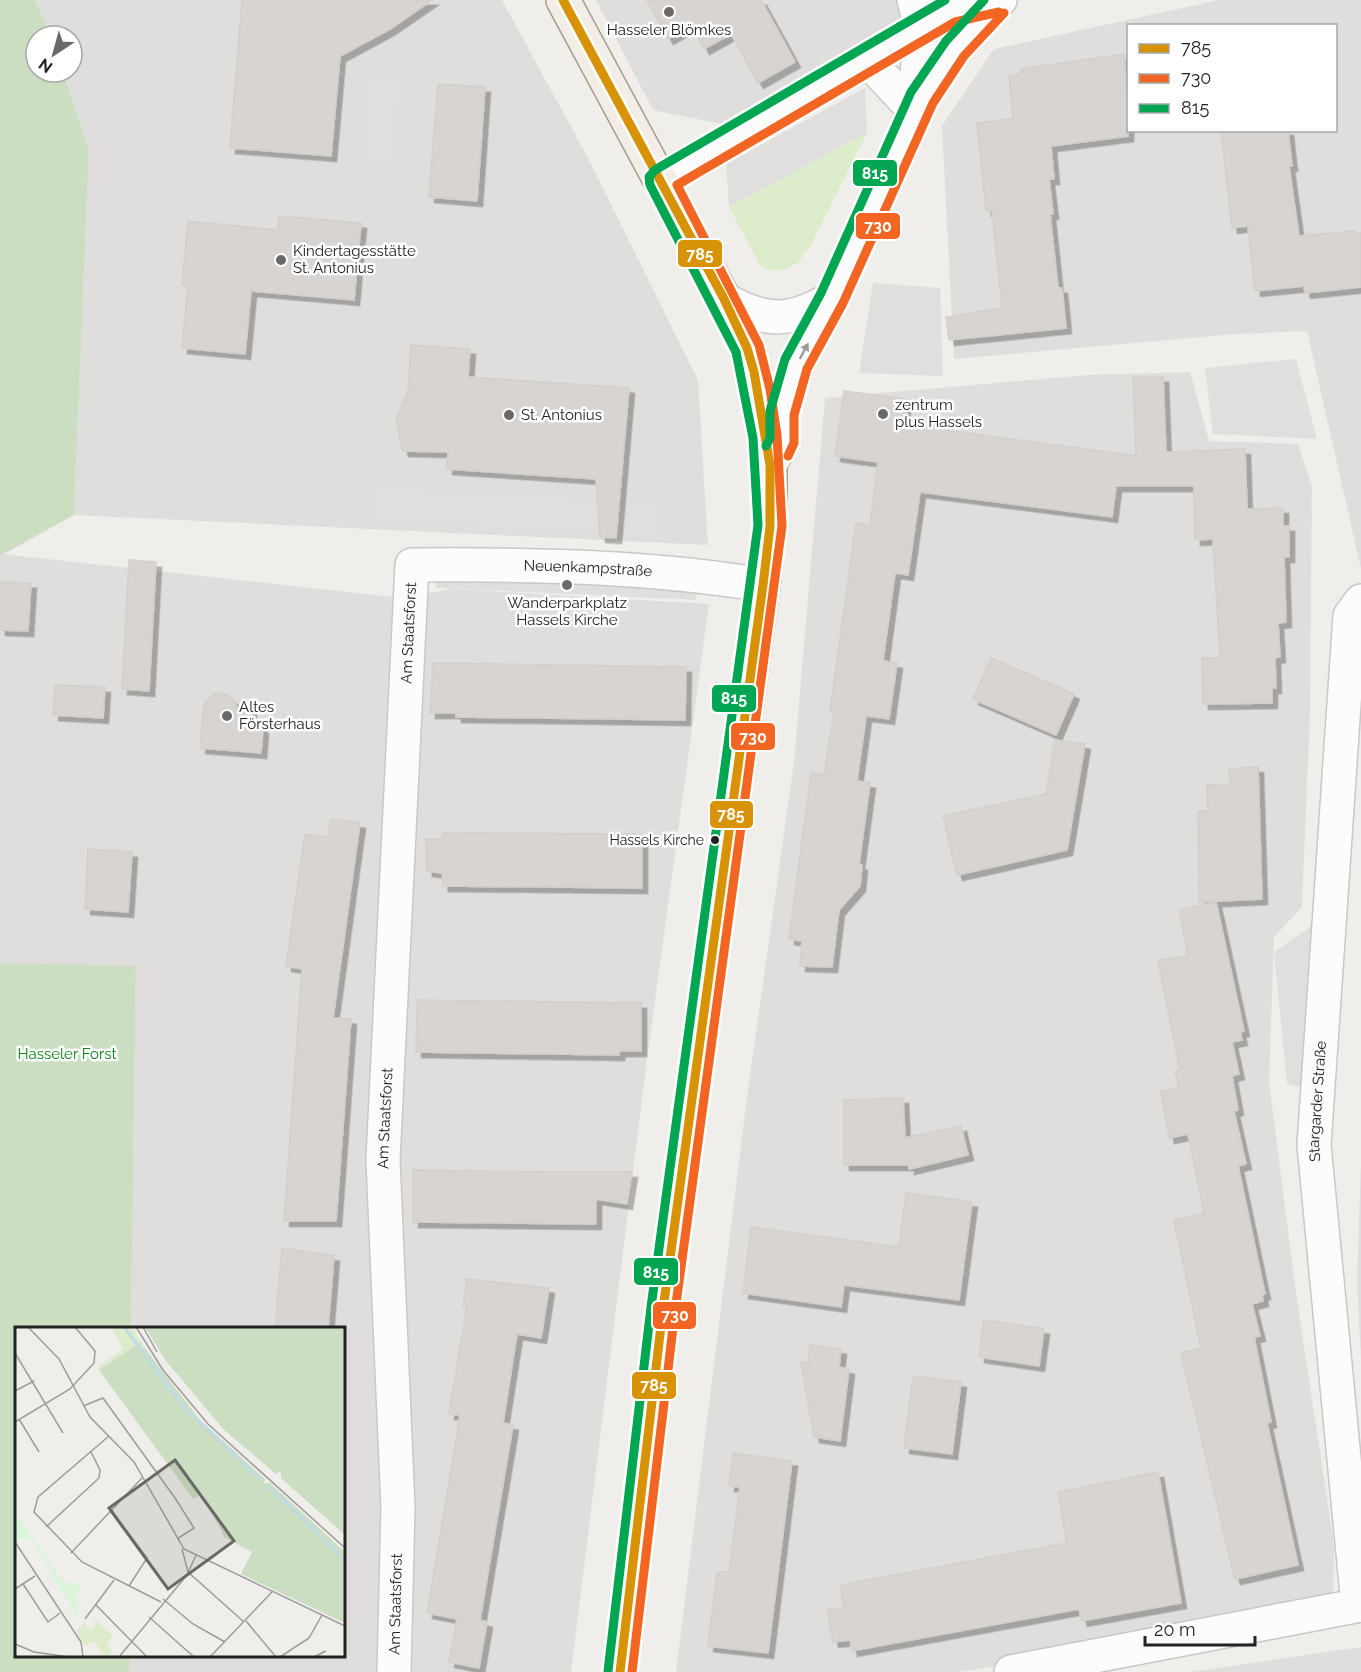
<svg xmlns="http://www.w3.org/2000/svg" width="1361" height="1672" font-family="Raleway,sans-serif">
	<style>
		.residential { fill: #dfdedc; fill-rule: evenodd }
		.grass { fill: #ddeccb }
		.forest { fill: #cbdec1 }
		.parking { fill: #e0dfde }
		.building { fill: #d7d4d2; stroke: #d3d0cc; stroke-width: 1.5; filter: url(#shadow) }
		.lines { fill: none; stroke-linecap: round; stroke-linejoin: round }
		.minor-casing { stroke: #c9c8c7; stroke-width: 36 }
		.major-casing { stroke: #a79c86; stroke-width: 36 }
		.minor { stroke: #fdfcfc; stroke-width: 33 }
		.major { stroke: #f3ede7; stroke-width: 33 }
		.bus-1-casing { stroke: #fff; stroke-width: 14 }
		.bus-2-casing { stroke: #fff; stroke-width: 14 }
		.bus-3-casing { stroke: #fff; stroke-width: 14 }
		.bus-1 { stroke: #d79205; stroke-width: 9 }
		.bus-2 { stroke: #f26522; stroke-width: 9 }
		.bus-3 { stroke: #00a651; stroke-width: 9 }
		.oneway { fill: #9a9a9a }
		.poi-dot { fill: #6a6968; stroke: #fff; stroke-width: 2 }
		.bus-dot { fill: #222; stroke: #fff; stroke-width: 2 }
		.labels { text-anchor: middle; stroke-width: 5; stroke-linejoin: round; paint-order: stroke }
		.bus-label { font-size: 14px; fill: #222; stroke: #fff; text-anchor: end }
		.poi-label { font-size: 15px; fill: #222; stroke: #fff; text-anchor: start }
		.street-label { font-size: 15px; fill: #222; stroke: #fff }
		.park-label { font-size: 15px; fill: #0c8416; stroke: #fff }
		.inset-river { fill: none; stroke: #bfdbe3; stroke-width: 3 }
		.inset-road { fill: none; stroke: #9e9c9b; stroke-width: 1.5 }
		.view { fill: #6a6968; fill-opacity: 0.15; stroke: #6a6968; stroke-width: 3 }
		.inset-edge { fill: none; stroke: #222; stroke-width: 3 }
		.line-badge { stroke: #fff; stroke-width: 2 }
		.badge-label { font-size: 16px; text-anchor: middle; font-weight: bold; fill: #fff }
	</style>
	<defs>
		<filter id="shadow"><feDropShadow dx="5.5" dy="5.5" stdDeviation="0" flood-color="#0004"/></filter>
	</defs>
	<rect width="100%" height="100%" fill="#f0eeeb"/>
	<path class="residential" d="M35,0H502L589,160L698,380L708,545L74,515L89,150L63,72H72V36H51Z
		M596,0H950L732,126L653,110Z
		M1219,0H1361V569L1307,331L1235,334L954,359L942,126L994,49ZM1128,26H1336V130H1128Z
		M1190,372L1209,441L1298,444L1312,487L1310,712L1302,907L1274,937L1269,1082L1296,1293L1334,1545L1333,1597L1113,1648L959,1672H676L747,1097L794,762L825,398L1088,375Z
		M2,554L402,598L451,589L709,604L646,1067L571,1672H129V1656H344V1328H131L136,967L0,963V556Z
		M1361,1162V1357L1357,1283Z
		M1361,1647V1672H1190Z"/>
	<path class="grass" d="M867,133L811,245L797,264L780,271L768,270L760,265L729,207Z"/>
	<path class="forest" d="M0,0H35L51,36H36V72H63L89,150L74,515L0,556Z
		M0,963L136,966L131,1328H16V1656H129V1672H0Z"/>
	<path class="parking" d="M372,77L398,79L392,159L365,157Z
		M865,88L867,133L729,207L726,164Z
		M873,283L940,288L943,376L859,373Z
		M1296,359L1317,439L1213,434L1205,368Z
		M378,489L660,506L659,535L376,518Z
		M436,568L699,582L696,600L436,588Z
		M1317,922L1309,1089L1287,1084L1274,952Z"/>
	<path class="building" d="M242,0H432L390,29L340,56L331,156L230,148Z
		M647,0H761L795,62L758,83L731,34L704,49L692,25L668,39Z
		M1124,54L1128,96V136L1051,146L1054,179H1049L1053,214H1050L1058,288H1062L1066,328L949,340L946,317L1002,308L992,210L986,211L977,123L1013,119L1009,76L1021,74L1020,69Z
		M438,84L485,87L477,201L429,197Z
		M1221,130H1288L1292,166H1289L1299,236L1355,231V234L1361,233V287L1305,293L1304,286L1255,291L1248,226L1232,228Z
		M279,216L361,223L354,300L251,291L245,354L182,348L188,286L182,285L188,221L278,230Z
		M411,345L470,349L468,377L629,388L616,538L600,537L596,479L447,469L448,452L403,451L396,420L408,391Z
		M1133,377H1163L1166,452L1245,449L1247,509L1283,508V526H1289V557H1284L1286,622L1278,623L1280,657L1275,658L1276,688H1272V703L1203,704L1202,658H1220L1213,539L1195,540L1194,486H1116L1112,517L920,492L908,575L895,573L883,661L897,663L889,719L866,716L857,781L870,783L859,864L862,865L860,886L839,910L832,967L800,966L802,941L789,939L811,773L824,775L834,712L830,711L856,523L870,525L878,462L835,456L844,391L906,399L903,422L945,427L944,430L1136,456Z
		M129,560L156,562L149,691L122,689Z
		M0,582L31,583L28,631L0,630Z
		M991,658L1074,694L1056,735L973,699Z
		M433,663L686,667L685,720L456,717V713H430Z
		M55,685L105,687L103,718L53,715Z
		M215,693L227,695L236,703V707L251,708V717L263,729L261,753L200,748L204,704Z
		M1055,740L1085,744L1067,850L957,875L943,816L1046,794Z
		M1258,767L1262,899L1199,902L1198,811H1208L1207,785L1230,784L1229,769Z
		M331,819L360,823L333,1018L351,1019L336,1221H284L302,969L286,966L305,834L328,837Z
		M443,833L642,834V888L443,886L442,873L427,871L426,839H443Z
		M88,849L132,852L128,912L85,909Z
		M1216,902L1244,1031L1240,1032L1242,1040L1232,1042L1239,1074L1232,1076L1238,1110L1234,1111L1246,1164L1238,1166L1265,1294L1262,1295L1263,1301L1252,1304L1260,1336L1254,1337L1271,1422L1267,1423L1298,1565L1235,1579L1181,1353L1201,1348L1174,1220L1204,1213L1188,1134L1169,1138L1161,1091L1179,1088L1175,1071L1180,1070L1158,961L1188,955L1179,910Z
		M417,1000L641,1003V1051H619V1055L416,1052Z
		M903,1098L905,1138L961,1126L968,1155L909,1169V1165H844V1100Z
		M413,1170L552,1172H632L627,1204L596,1199V1224L413,1222Z
		M906,1193L972,1202L959,1300L844,1285L841,1307L743,1293L751,1227L899,1247Z
		M282,1248L334,1256L328,1329H275Z
		M467,1279L549,1288L541,1338L517,1334L503,1423L513,1425L480,1620L487,1622L479,1668L449,1662L457,1619L427,1613L460,1415L449,1414L467,1306H463Z
		M984,1320L1044,1329L1039,1366L979,1357Z
		M810,1345L841,1349L839,1367L849,1369L840,1441L814,1437L801,1362L808,1363Z
		M913,1376L961,1382L952,1454L904,1448Z
		M733,1453L792,1461L768,1653L708,1646L717,1572H729L740,1487L729,1486Z
		M1158,1472L1181,1603L1082,1621L1079,1609L852,1651L850,1640L833,1642L827,1610L844,1607L840,1585L1067,1543L1058,1492Z"/>
	<g class="lines">
		<defs>
			<g id="minor">
				<path d="M868,61L914,110"/>
				<path d="M918,103L943,63L1000,0"/>
				<path d="M661,180L950,11L996,0"/>
				<path d="M724,299C765,323 791,323 832,298"/>
				<path d="M770,465L782,441V413L796,364L832,298L907,134L914,110L921,28L914,0"/>
				<path id="s1" d="M1358,1605L1314,1145L1350,616L1361,601"/>
				<path id="s2" d="M394,1672L398,1507L383,1160L412,565C528,564 648,566 763,585"/>
				<path d="M1011,1672L1361,1605"/>
			</g>
			<path id="major" d="M563,0L724,299L747,348L754,372L770,465V526L763,585L663,1309L620,1672"/>
		</defs>
		<use href="#minor" class="minor-casing"/>
		<use href="#major" class="major-casing"/>
		<use href="#minor" class="minor"/>
		<use href="#major" class="major"/>
		<defs>
			<path id="bus-1" d="M563,0L724,299L747,348L754,372L770,465V526L763,585L663,1309L620,1672"/>
			<path id="bus-2" d="M788,456L794,443V415L807,369L843,303L933,103L964,56L1004,13
				M632,1672L675,1311L782,526L777,435L770,389L759,345L677,185L955,22L999,12"/>
			<path id="bus-3" d="M766,446L770,438V411L785,359L821,293L911,92L946,41L984,0
				M608,1671L651,1307L758,525L753,438L736,352L650,185L649,177L655,170L945,0"/>
		</defs>
		<use href="#bus-1" class="bus-1-casing"/>
		<use href="#bus-2" class="bus-2-casing"/>
		<use href="#bus-3" class="bus-3-casing"/>
		<use href="#bus-1" class="bus-1"/>
		<use href="#bus-2" class="bus-2"/>
		<use href="#bus-3" class="bus-3"/>
	</g>
	<defs><path id="oneway-solid" d="M-6-.8H1V-3.2L6.5 0L1 3.2V.8H-6Z" transform="scale(1.5)"/></defs>
	<use class="oneway" href="#oneway-solid" transform="translate(804 351) rotate(-62)"/>
	<g class="poi-dot">
		<circle cx="669" cy="12" r="6"/>
		<circle cx="281" cy="260" r="6"/>
		<circle cx="883" cy="414" r="6"/>
		<circle cx="509" cy="415" r="6"/>
		<circle cx="567" cy="585" r="6"/>
		<circle cx="227" cy="716" r="6"/>
	</g>
	<circle class="bus-dot" cx="715" cy="840" r="5"/>
	<g class="labels">
		<g class="bus-label">
			<text x="704" y="845">Hassels Kirche</text>
		</g>
		<g class="poi-label">
			<text x="669" y="35" text-anchor="middle">Hasseler Blömkes</text>
			<text x="293" y="256">Kindertagesstätte<tspan x="293" dy="17">St. Antonius</tspan></text>
			<text x="895" y="410">zentrum<tspan x="895" dy="17">plus Hassels</tspan></text>
			<text x="521" y="420">St. Antonius</text>
			<text x="567" y="608" text-anchor="middle">Wanderparkplatz<tspan x="567" dy="17">Hassels Kirche</tspan></text>
			<text x="239" y="712">Altes<tspan x="239" dy="17">Försterhaus</tspan></text>
		</g>
		<g class="street-label">
			<text dy="5" stroke="none"><textPath href="#s2" startOffset="1284">Neuenkampstraße</textPath></text>
			<text dy="5" stroke="none"><textPath href="#s2" startOffset="1040">Am Staatsforst</textPath></text>
			<text dy="5" stroke="none"><textPath href="#s1" startOffset="506">Stargarder Straße</textPath></text>
			<text dy="5" stroke="none"><textPath href="#s2" startOffset="554">Am Staatsforst</textPath></text>
			<text dy="5" stroke="none"><textPath href="#s2" startOffset="68">Am Staatsforst</textPath></text>
		</g>
		<g class="park-label">
			<text x="67" y="1059">Hasseler Forst</text>
		</g>
	</g>
	<g transform="translate(15 1327)">
		<rect width="330" height="330" fill="#f0eeeb"/>
		<path d="M96,0H117L126,15L84,43L82,41L108,22ZM75,288L98,309L91,316L97,322L95,330H90L79,314L70,319L61,304L69,296L76,304L81,297Z" fill="#ddeccb"/>
		<path d="M130,0H330V208L266,151V144L261,147L209,103L151,34ZM126,15L128,19L122,23L129,20L185,93L251,153L248,156H255L330,225V296L226,247L237,225L209,210L187,166L178,172L84,43Z" fill="#cbdec1"/>
		<path d="M0,186L49,256L55,254L65,260L61,271L65,294L15,211L0,213Z" fill="#daf5da"/>
		<path class="inset-river" d="M109,0L169,80L246,153M254,160L330,233"/>
		<path class="inset-road" d="M13,0L44,32L75,90L119,135L169,222L330,299M121,0L148,43L193,97L330,221M128,0L142,25M0,26L48,106M0,64L19,54M68,79L88,71L160,171L179,201L162,212M4,92L24,125M0,95L55,62L79,36L80,24L60,0M94,109L23,170L19,185L67,235L146,275M97,184L132,231L114,259M31,200L84,151L85,143L76,125M0,215L66,315L68,330M167,222L173,245L229,295M56,226L127,151M8,257L33,295L45,286M0,262L20,249M148,272L178,297L210,315M81,278L132,330M134,290L179,330M70,292L99,253M231,294L261,330M0,317L19,325L54,330M104,330L172,248L181,228M195,330L257,265M265,330L294,311L307,288M299,330L311,324L306,326"/>
		<path class="view" d="M160,133L219,214L153,262L94,181Z"/>
		<rect width="330" height="330" class="inset-edge"/>
	</g>
	<g class="line-badge">
		<rect x="852" y="159" width="46" height="28" rx="6" fill="#00a651"/>
		<rect x="855" y="212" width="46" height="28" rx="6" fill="#f26522"/>
		<rect x="677" y="239" width="46" height="29" rx="6" fill="#d79205"/>
		<rect x="711" y="684" width="46" height="29" rx="6" fill="#00a651"/>
		<rect x="730" y="722" width="46" height="29" rx="6" fill="#f26522"/>
		<rect x="709" y="800" width="45" height="29" rx="6" fill="#d79205"/>
		<rect x="633" y="1257" width="46" height="29" rx="6" fill="#00a651"/>
		<rect x="652" y="1301" width="45" height="29" rx="6" fill="#f26522"/>
		<rect x="631" y="1371" width="46" height="29" rx="6" fill="#d79205"/>
	</g>
	<g class="badge-label">
		<text x="875" y="179">815</text>
		<text x="878" y="232">730</text>
		<text x="700" y="260">785</text>
		<text x="734" y="704">815</text>
		<text x="753" y="743">730</text>
		<text x="731" y="820">785</text>
		<text x="656" y="1278">815</text>
		<text x="675" y="1321">730</text>
		<text x="654" y="1391">785</text>
	</g>
	<rect x="1127" y="24" width="210" height="108" fill="#ffffff" stroke="#a7a7a7" stroke-width="1.5"/>
	<rect x="1139" y="44" width="30" height="9" fill="#d79205" stroke="#a7a7a7" stroke-width="1.5"/>
	<text x="1181" y="54" font-size="18" fill="#222222">785</text>
	<rect x="1139" y="74" width="30" height="9" fill="#f26522" stroke="#a7a7a7" stroke-width="1.5"/>
	<text x="1181" y="84" font-size="18" fill="#222222">730</text>
	<rect x="1139" y="104" width="30" height="9" fill="#00a651" stroke="#a7a7a7" stroke-width="1.5"/>
	<text x="1181" y="114" font-size="18" fill="#222222">815</text>
	<g transform="translate(54 54) rotate(216)"><circle r="28" fill="#ffffff" stroke="#a7a7a7" stroke-width="1.5"/>
	<path d="M0-4.5L10 22L0 15L-10 22Z" fill="#6a6968"/>
	<text y="-9" font-size="16" font-weight="bold" text-anchor="middle" fill="#222222">N</text>
	</g>
	<path d="M1145 1636v9h110v-9" fill="none" stroke="#222222" stroke-width="3"/>
	<text x="1154" y="1636" font-size="18" fill="#222222" stroke="#ffffff" stroke-width="4.5" paint-order="stroke">20 m</text>
</svg>
